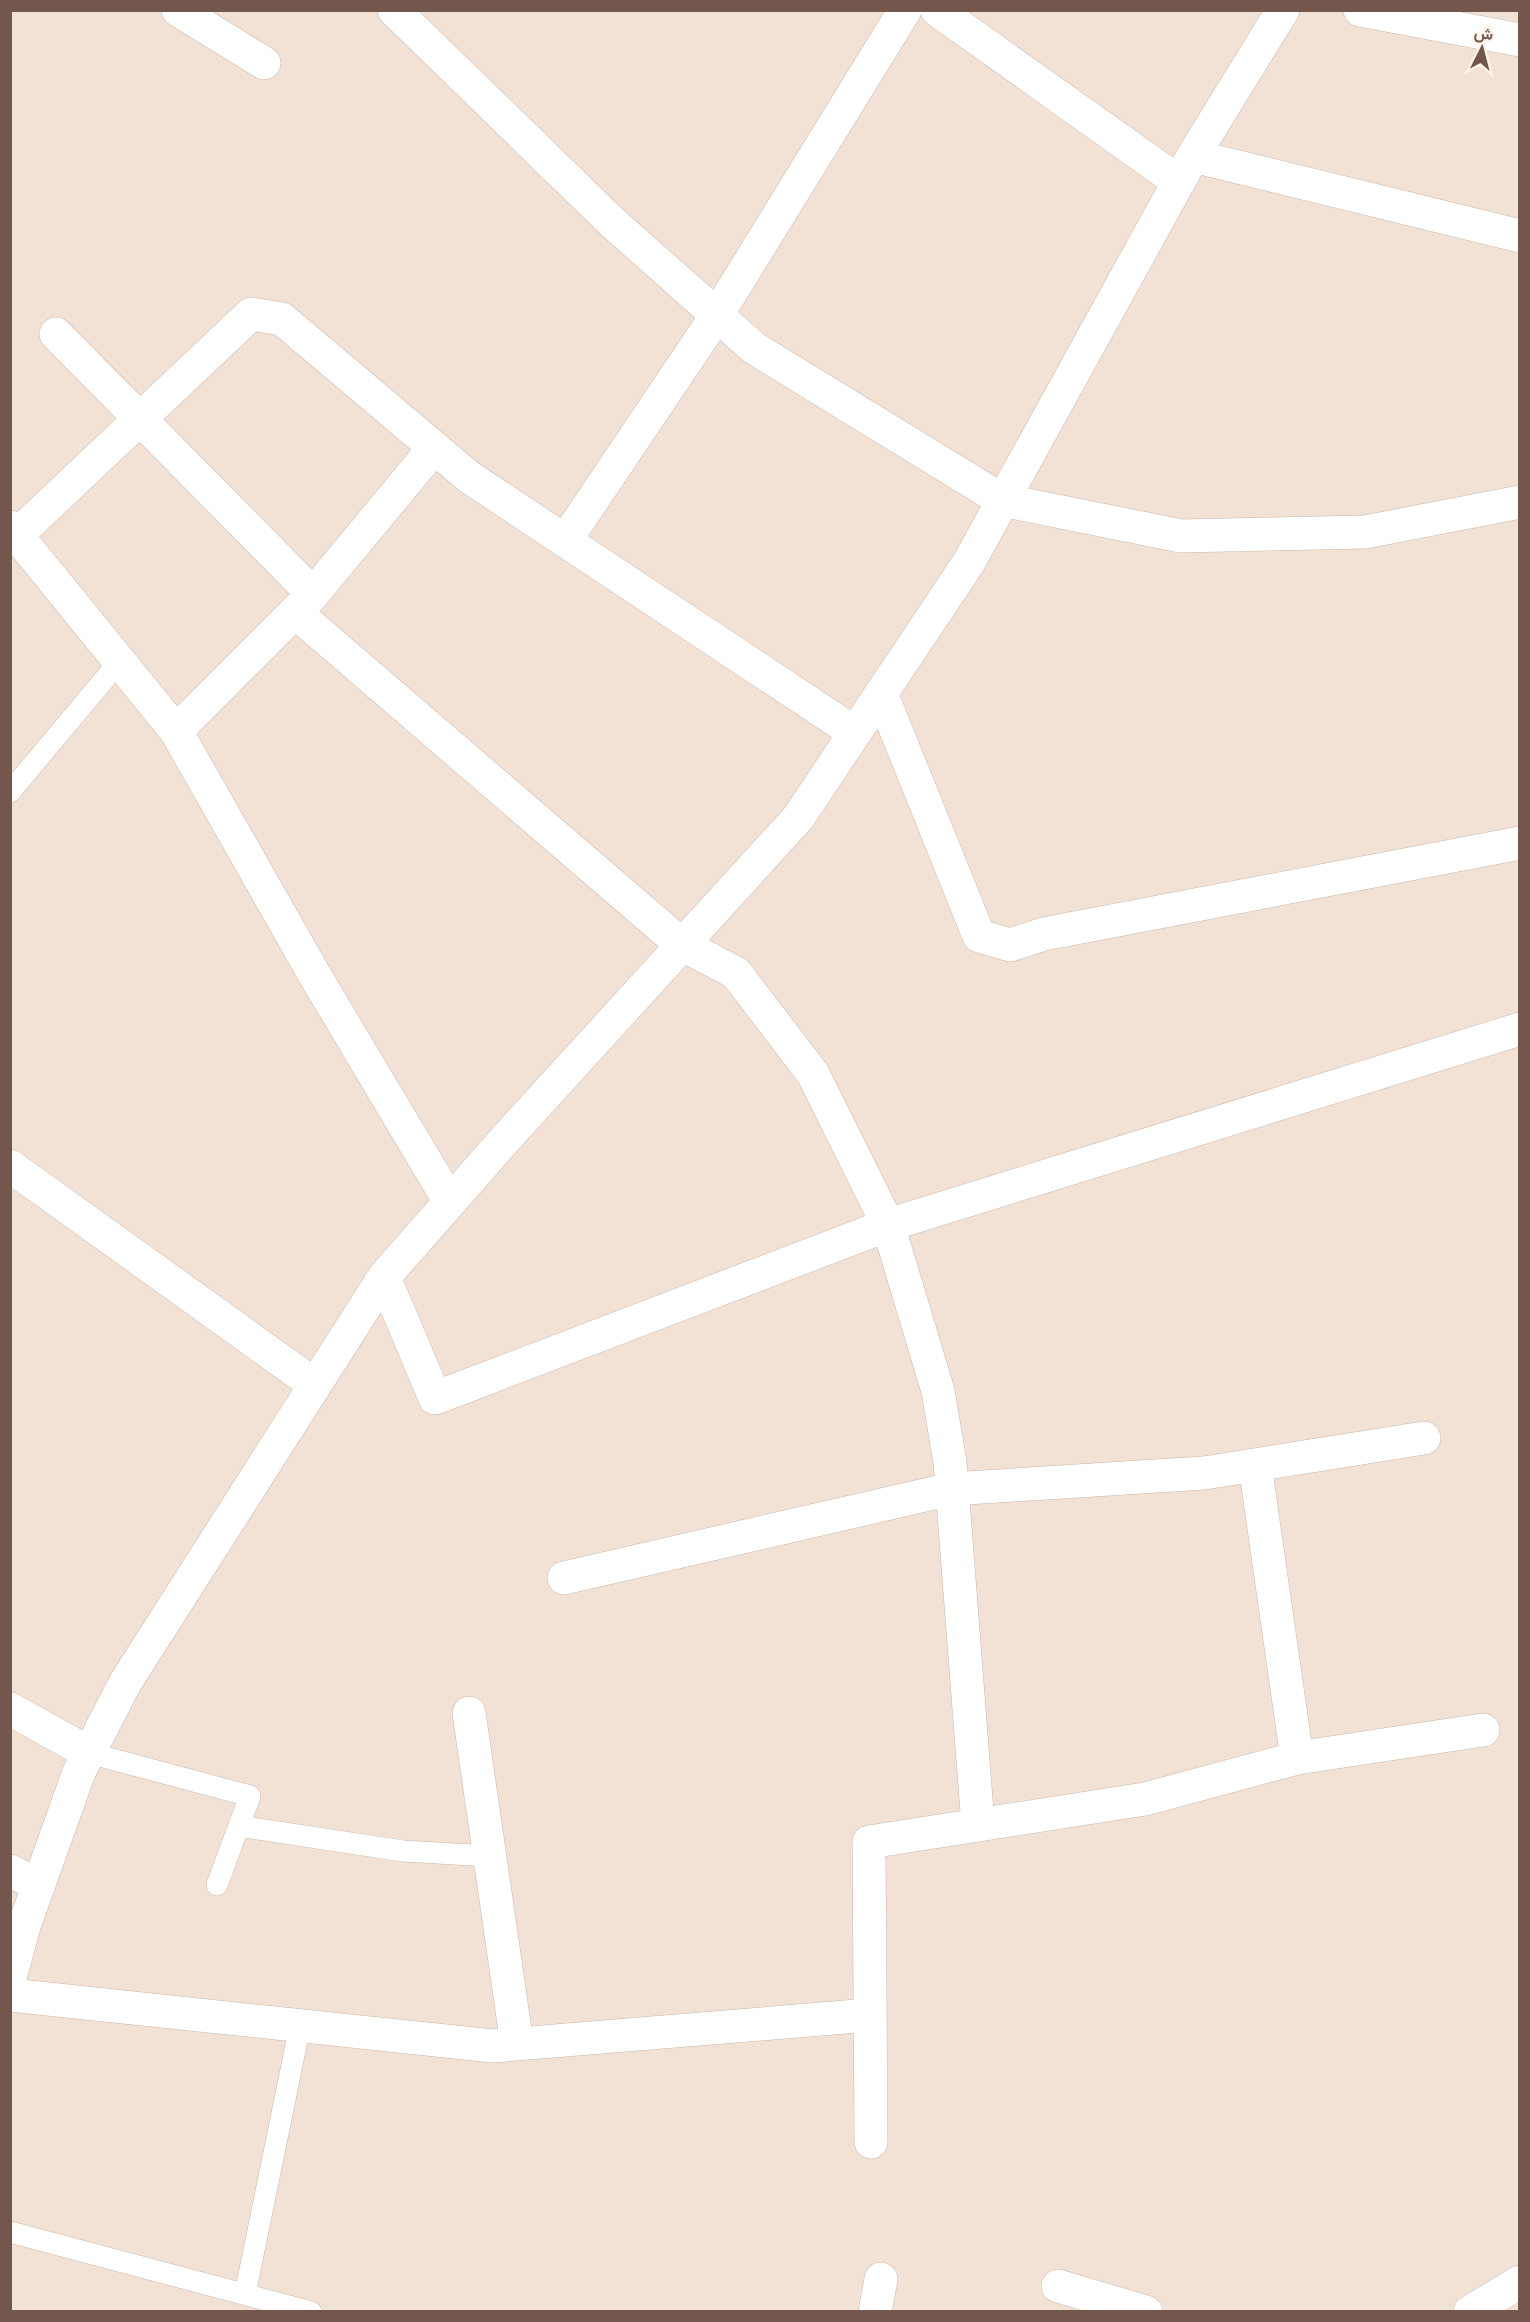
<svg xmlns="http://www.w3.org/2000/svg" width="1530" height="2322" font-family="'Noto Sans',Vazirmatn,sans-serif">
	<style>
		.residential { fill: #f2e2d5 }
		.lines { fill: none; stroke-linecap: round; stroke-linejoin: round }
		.lane-casing { stroke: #ccb8ad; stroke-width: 22 }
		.street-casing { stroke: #ccb8ad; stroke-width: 34 }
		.lane { stroke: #fff; stroke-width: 21 }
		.street { stroke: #fff; stroke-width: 33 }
	</style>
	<rect width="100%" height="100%" fill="#fbf1e6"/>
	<path class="residential" d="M11,11H1519V2311H11Z"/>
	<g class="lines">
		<defs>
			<path id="lane" d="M10,792L119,662
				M89,1753L250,1796L217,1885
				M239,1826L403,1851L489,1856
				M10,2232L311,2312
				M245,2294L300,2026"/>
			<path id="street" d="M178,10L264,63
				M394,10L613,223L754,348L1002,500L1181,536L1365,532L1520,502
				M937,10L1179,182
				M1360,10L1520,40
				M1193,156L1520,236
				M56,334L313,594
				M10,527L176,731L314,974L450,1202
				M17,535L251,314L282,319L469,477L855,733
				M565,541L717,315L905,10
				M295,612L681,944L736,973L813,1074L888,1225L938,1391L950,1462L978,1825
				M881,693L979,936L1010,945L1044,934L1520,843
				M176,731L313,594L434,448
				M10,1166L315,1385
				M384,1277L435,1398L888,1225L1520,1029
				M1255,1465L1297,1758
				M564,1578L951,1489L1204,1473L1424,1438
				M10,1709L89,1753
				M469,1713L517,2044
				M10,1871L39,1885
				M10,1978L24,1926L79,1772L125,1683L384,1277L508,1136L798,818L969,562L1193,156L1283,10
				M10,1995L493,2046L870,2015
				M871,2142L869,1842L1145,1799L1297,1758L1483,1730
				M1058,2286L1146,2312
				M875,2312L881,2279
				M1470,2312L1520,2282"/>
		</defs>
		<use href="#lane" class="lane-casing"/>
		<use href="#street" class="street-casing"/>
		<use href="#lane" class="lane"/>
		<use href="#street" class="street"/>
	</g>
	<rect width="1530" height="2322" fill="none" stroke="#73574d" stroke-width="24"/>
	<g transform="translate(1482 48) rotate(6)" stroke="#fef5ed" stroke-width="4.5" paint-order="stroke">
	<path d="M0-4.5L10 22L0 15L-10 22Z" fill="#73574d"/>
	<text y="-9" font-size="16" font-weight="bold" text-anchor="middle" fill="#73574d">ش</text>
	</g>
</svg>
